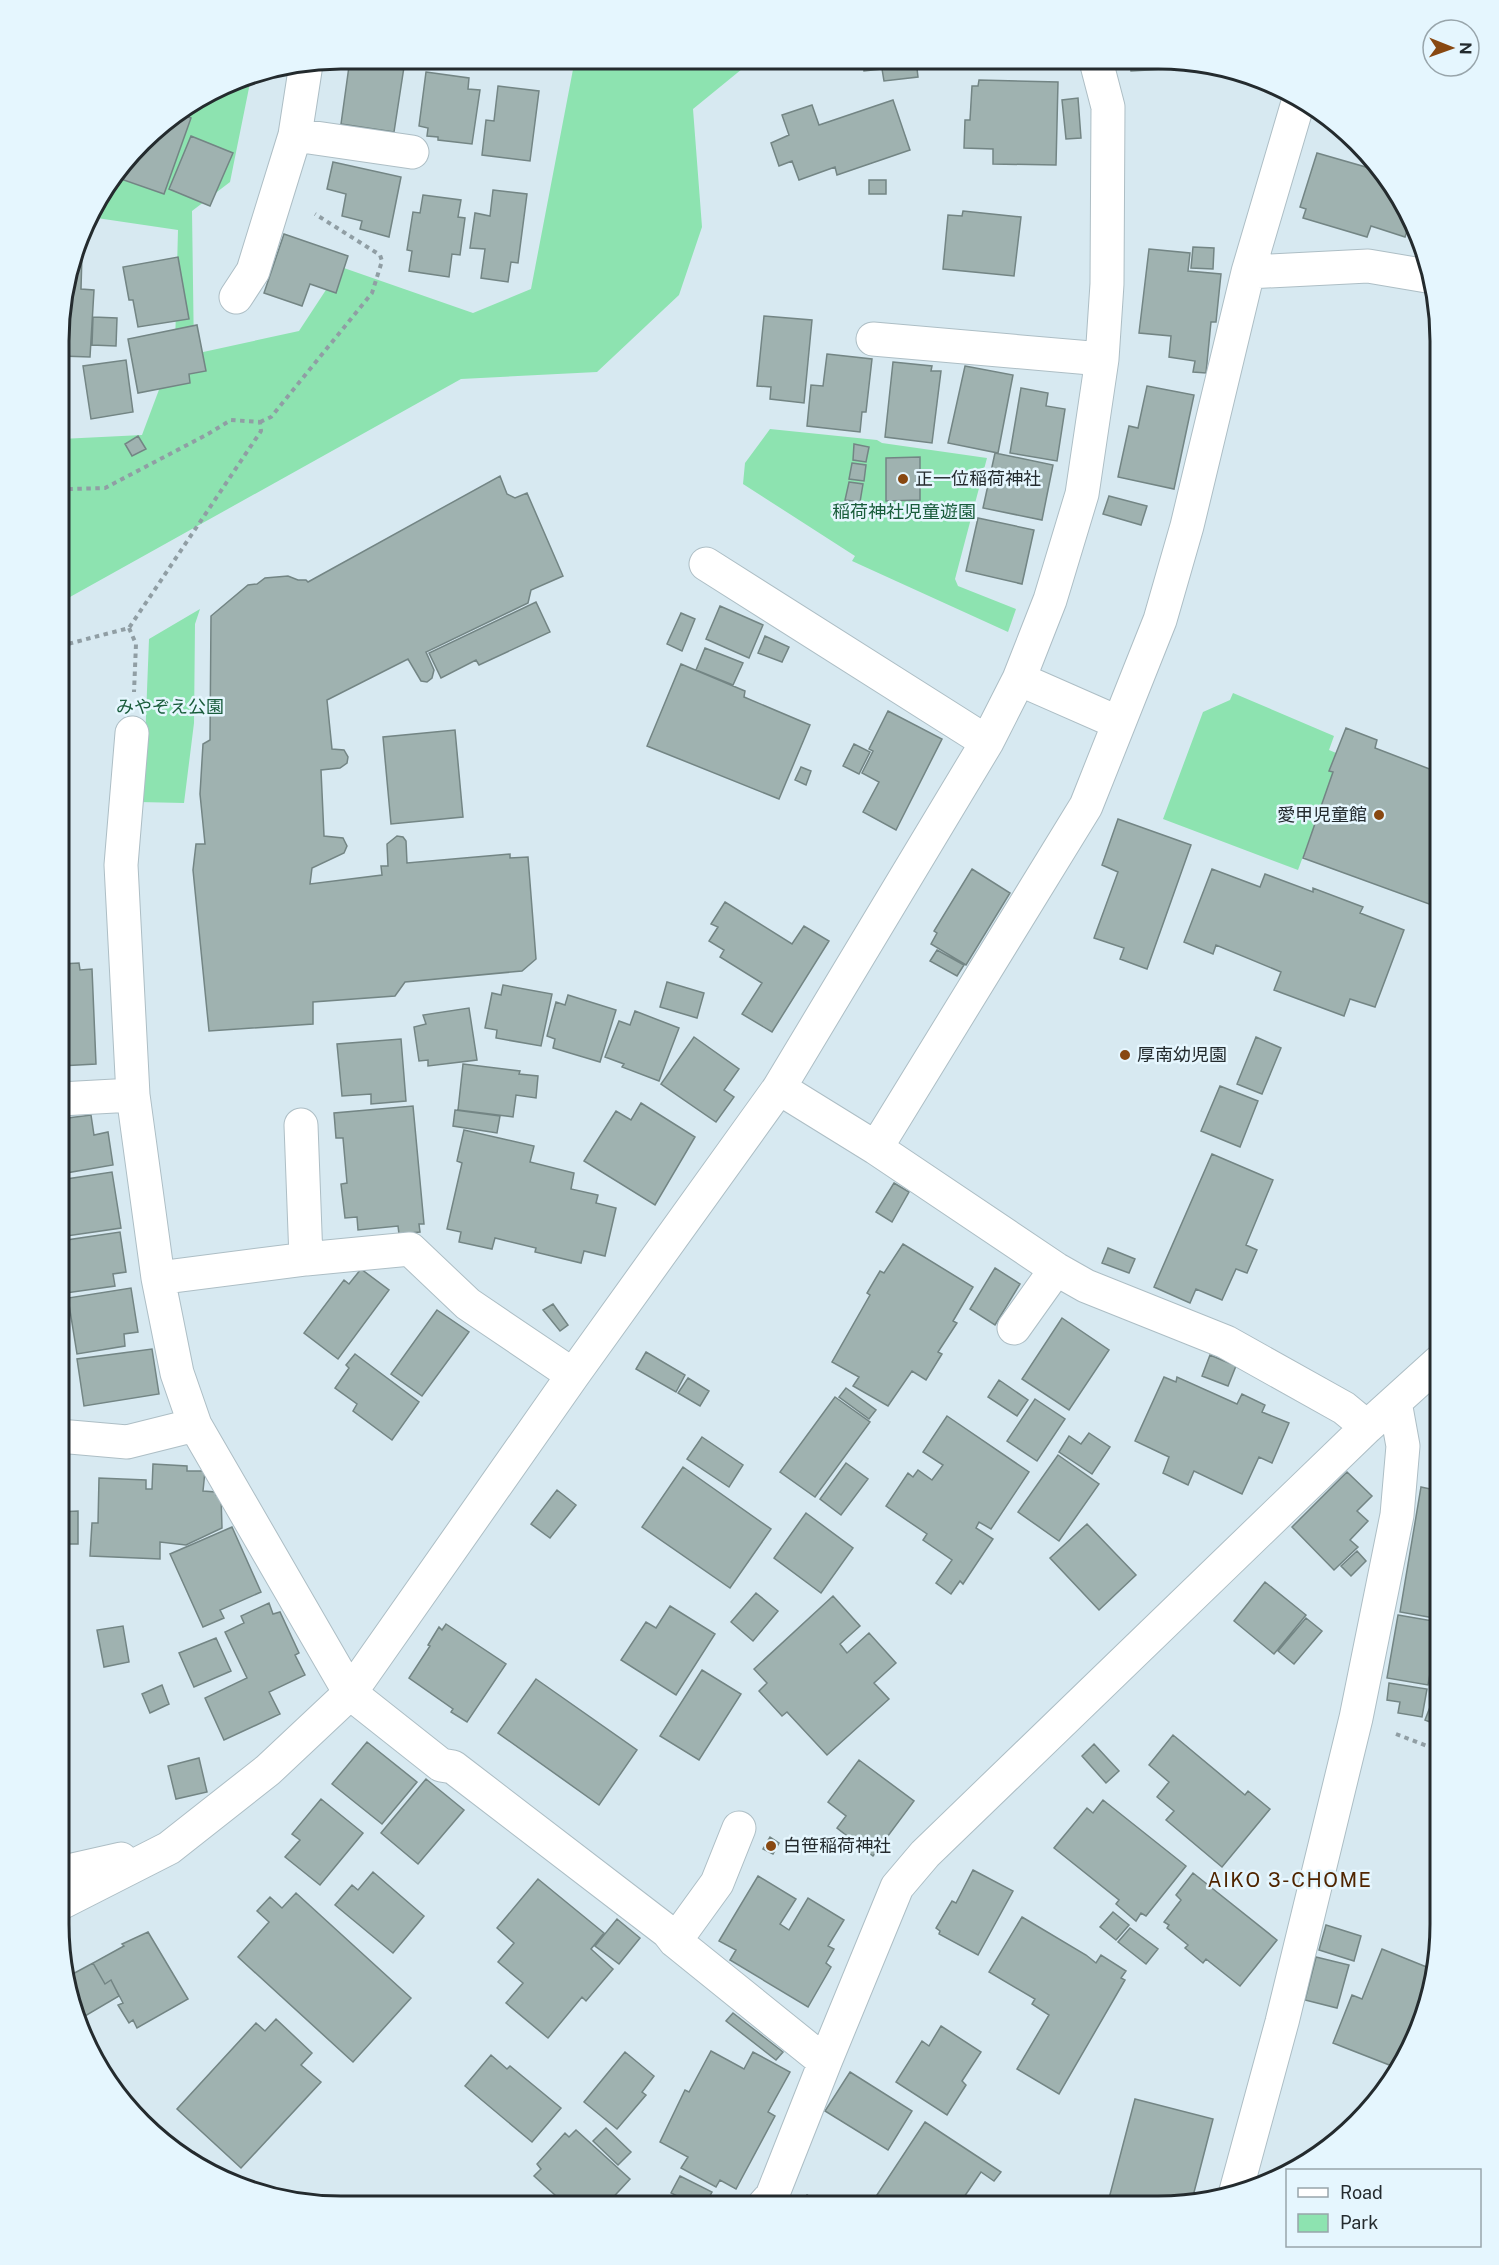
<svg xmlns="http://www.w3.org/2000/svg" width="1499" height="2265" font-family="'Public Sans','Noto Sans JP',sans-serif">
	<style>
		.green { fill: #8de3b0 }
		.building { fill: #9fb2b0; stroke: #738584; stroke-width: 1.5 }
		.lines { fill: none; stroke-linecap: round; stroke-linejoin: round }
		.minor-casing { stroke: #adbec5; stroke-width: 35 }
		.path { stroke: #909ea4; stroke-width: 4; stroke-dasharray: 4.5 4.5; stroke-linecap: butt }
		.minor { stroke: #fff; stroke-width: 33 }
		.poi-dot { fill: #884811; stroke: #e5f6fe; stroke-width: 2 }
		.labels { text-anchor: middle; stroke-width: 5; stroke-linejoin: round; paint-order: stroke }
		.poi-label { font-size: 18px; fill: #242b2e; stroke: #e5f6fe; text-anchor: start }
		.park-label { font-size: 18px; fill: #195c3b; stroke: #e5f6fe }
		.neighbourhood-label { font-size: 20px; letter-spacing: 1.5px; fill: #502500; stroke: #e5f6fe }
		.rim { fill: none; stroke: #242b2e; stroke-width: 3 }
	</style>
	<rect width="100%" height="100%" fill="#d7e9f1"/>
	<path class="green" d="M575,59L753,60L693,109L702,227L679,295L597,372L461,379L61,602V439L142,435L175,347L178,230L90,217L96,200L155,128L252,73L230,182L192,211L194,354L299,331L341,267L473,313L531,289Z
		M770,429L877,440L882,443L987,458L955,579L958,586L1016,609L1008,632L852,561L855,556L743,484L745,463Z
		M200,609L195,624L194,723L184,803L139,802L145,742L149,639Z
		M1233,693L1334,736L1329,750L1341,755L1298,870L1163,819L1203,712L1230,700Z"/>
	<path class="building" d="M350,59L404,67L394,132L341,124Z
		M863,60H916L918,77L884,81L882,69L864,71Z
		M1130,61H1184L1185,68L1131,71Z
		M426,72L469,78L468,89L480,90L472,144L438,140V137L427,136L428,128L419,126Z
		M979,80L1058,82L1056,165L993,164V149L964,148L965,120H970L972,86H978Z
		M498,86L539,91L530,161L482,155L486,120L494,121Z
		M1078,98L1081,138L1066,139L1062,100Z
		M893,100L910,150L837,175L835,167L799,180L792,161L779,166L771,143L789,135L782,115L812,105L819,125Z
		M180,114L191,118L164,194L115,177L155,128Z
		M191,136L233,153L210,206L169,189Z
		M1317,153L1383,172L1411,219L1405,237L1371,226L1367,237L1303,218L1306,209L1300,207Z
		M333,162L401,177L389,237L360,229L362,221L342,216L346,194L327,189Z
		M869,180H886V194H869Z
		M493,190L527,194L518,263L511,262L508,282L481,278L485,249L470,248L475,213L490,216Z
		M423,195L461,200L458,217L465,218L460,255L452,254L449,277L409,271L412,251L407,250L413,212L420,213Z
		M963,211L1021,217L1014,276L943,269L948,215L962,216Z
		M284,234L348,256L336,293L310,284L302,306L264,293Z
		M1193,247L1214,248L1213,269L1191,268Z
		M1149,249L1190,253L1188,271L1221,274L1216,322H1211L1206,373L1193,372L1195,361L1169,357L1171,336L1139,333Z
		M78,254H82L81,289L94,290L90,357L61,356V304Z
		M178,257L189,319L138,327L133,300H129L123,267Z
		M764,316L812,320L804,403L770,399L771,387L757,386Z
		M93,317L117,318L116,346L92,345Z
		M197,325L206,371L189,374L190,383L138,393L128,339Z
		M827,354L872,359L866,412H862L860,432L807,426L811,385L823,386Z
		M126,360L133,412L91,419L83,366Z
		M893,362L932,366L931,371H941L932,443L885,437Z
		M965,366L1013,375L998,453L948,443Z
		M1147,386L1194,395L1174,489L1118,477L1129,426L1138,428Z
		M1021,388L1048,393L1046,406L1065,409L1057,461L1010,453Z
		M138,436L146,449L132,456L125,444Z
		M854,444L869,447L866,462L853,460Z
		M995,453L1053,465L1042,520L983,508Z
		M920,457V500L886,501V458Z
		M852,463L866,465L864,481L849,479Z
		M500,476L507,494L515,498L527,493L563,576L531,590L528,603L426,652L434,670L432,678L427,682L421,681L408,659L327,700L332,749L344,750L348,757L347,763L340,768L321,770L324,836L343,838L347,846L344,853L312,868L310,884L382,875L381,866H388L387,844L397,836L403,837L406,841L407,863L510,854V858L528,857L536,959L522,971L405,982L395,996L313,1002V1024L209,1031L193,870L196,844H205L200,794L203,744L210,740L211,616L248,585L257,584L265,578L288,576L298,580H306L308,582Z
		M849,482L863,484L860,502L845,500Z
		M1109,496L1147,506L1141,525L1103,514Z
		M978,518L1034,530L1022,584L966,571Z
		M536,602L550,632L479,665L476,660L441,678L429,653Z
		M720,606L763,625L749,658L706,639Z
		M681,613L695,619L682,651L667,644Z
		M765,636L789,647L782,662L758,653Z
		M705,648L743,663L733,685L696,670Z
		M681,664L745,691L744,697L810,725L779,799L647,746Z
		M888,711L942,739L896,830L863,812L879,782L862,773L873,751L869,749Z
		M1346,728L1377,740L1375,748L1440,773V908L1303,858L1333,772L1329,771Z
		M455,730L463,817L391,824L383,737Z
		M854,744L870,752L859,774L843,766Z
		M801,767L811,771L806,785L795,780Z
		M1118,819L1191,845L1147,969L1120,959L1124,948L1094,938L1118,872L1102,865Z
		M972,869L1010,893L966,965L931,944L937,933L934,931Z
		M1212,869L1260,887L1265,874L1313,892V888L1363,907L1360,913L1404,930L1375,1007L1350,999L1344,1016L1274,990L1281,972L1216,945L1213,954L1184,942Z
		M725,902L792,944L804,926L829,941L772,1032L742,1014L762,983L720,957L724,950L709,941L718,927L711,924Z
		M937,950L964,965L957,976L930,961Z
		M79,963L80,970L92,969L96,1064L60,1066V964Z
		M667,982L704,993L697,1018L660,1007Z
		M503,985L552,994L541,1046L496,1038L497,1030L485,1028L492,993L501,995Z
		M568,995L616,1010L600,1062L553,1048L555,1039L547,1036L556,1002L565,1005Z
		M469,1008L477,1060L428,1066V1060L419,1061L414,1027L426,1024L423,1015Z
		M635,1011L679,1028L659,1081L622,1067L624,1064L605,1057L619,1021L630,1025Z
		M694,1037L739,1069L724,1090L734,1097L716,1122L661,1084Z
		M1256,1037L1281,1048L1262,1094L1237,1084Z
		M401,1039L406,1101L371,1104V1094L342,1096L337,1044Z
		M463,1064L520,1071L519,1074L538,1076L536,1098L516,1095L513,1117L458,1110Z
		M1220,1086L1258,1101L1240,1147L1201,1131Z
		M641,1103L695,1137L655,1205L584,1161L616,1111L631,1120Z
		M413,1106L424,1224H419L420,1232L399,1234L398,1226L358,1230L357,1217L345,1218L341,1184L347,1183L343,1138H336L334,1113Z
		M455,1110L500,1116L497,1133L453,1126Z
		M91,1115L94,1135L108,1132L113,1165L60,1174V1119Z
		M464,1130L534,1146L530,1162L574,1173L571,1189L598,1195L596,1203L616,1208L605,1256L584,1251L581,1263L535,1252L536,1248L495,1238L492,1249L459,1242L461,1232L447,1229L462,1163L457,1161Z
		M1212,1154L1273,1180L1246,1245L1257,1250L1247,1273L1236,1269L1222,1300L1196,1289L1190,1303L1154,1287Z
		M112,1172L121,1228L60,1237V1180Z
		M894,1183L909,1192L892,1222L876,1212Z
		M120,1232L126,1272L113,1274L115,1286L66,1293L60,1241Z
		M903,1244L973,1287L953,1321L957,1323L938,1352L942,1354L926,1380L912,1371L888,1406L853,1386L859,1377L832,1362L870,1295L867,1293L880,1271L884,1273Z
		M1108,1248L1135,1259L1129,1273L1102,1263Z
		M995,1268L1020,1284L995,1325L970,1309Z
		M361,1269L389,1290L338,1359L304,1333L344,1280L349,1284Z
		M131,1288L138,1332L124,1334L125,1346L77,1354L68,1298Z
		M553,1304L568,1325L560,1331L543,1310Z
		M437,1310L469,1332L422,1396L391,1374Z
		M1062,1318L1109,1350L1069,1410L1022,1379Z
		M152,1349L159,1394L84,1406L77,1359Z
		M646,1352L685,1375L676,1392L636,1369Z
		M355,1354L419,1402L392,1440L353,1411L357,1404L335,1388L349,1368L346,1365Z
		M1210,1355L1236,1366L1228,1386L1202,1376Z
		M1164,1377L1176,1382L1177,1377L1237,1404L1242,1394L1265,1405L1262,1412L1289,1423L1272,1463L1259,1457L1242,1494L1194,1471L1188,1485L1163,1473L1169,1457L1135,1441Z
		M688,1378L709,1391L700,1406L678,1393Z
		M999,1380L1028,1400L1017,1416L988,1397Z
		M846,1388L876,1410L869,1419L839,1397Z
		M835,1397L870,1422L815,1497L780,1472Z
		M1035,1399L1065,1419L1037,1461L1007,1441Z
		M947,1416L1029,1472L991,1529L979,1522L976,1528L993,1539L963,1584L960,1581L951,1594L936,1583L952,1560L923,1540L927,1534L886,1506L908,1473L913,1477L918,1470L932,1480L943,1465L923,1452Z
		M1089,1433L1110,1447L1092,1474L1059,1452L1069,1436L1081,1444Z
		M702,1437L743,1465L729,1487L687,1459Z
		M1058,1455L1099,1484L1059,1541L1018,1512Z
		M846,1463L868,1479L841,1515L820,1499Z
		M153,1464L187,1466V1471H205L203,1491L216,1492V1495H221L222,1528L186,1545L160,1542V1559L90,1556L92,1523H98L99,1478L146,1480V1489H152Z
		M683,1467L771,1529L730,1588L642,1527Z
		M1347,1472L1372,1496L1357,1511L1368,1521L1350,1540L1358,1547L1334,1570L1292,1527Z
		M1421,1487L1440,1491V1619L1400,1612Z
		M557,1490L576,1505L550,1538L531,1524Z
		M78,1511V1544H59V1512Z
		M806,1513L853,1548L821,1593L774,1558Z
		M1087,1524L1136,1575L1099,1610L1050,1558Z
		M232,1527L261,1592L220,1610L224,1618L203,1627L170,1554Z
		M1357,1551L1366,1561L1351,1576L1341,1566Z
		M1265,1582L1306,1615L1274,1654L1234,1621Z
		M756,1593L778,1611L753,1641L731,1622Z
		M833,1596L860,1626L840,1644L847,1653L869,1633L896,1663L874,1683L889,1699L827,1755L787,1712L782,1716L759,1691L767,1683L754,1669Z
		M269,1603L273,1614L280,1612L299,1653L295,1655L305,1675L269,1692L280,1714L224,1740L205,1698L247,1678L225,1632L244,1623L241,1616Z
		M670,1606L715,1634L676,1695L621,1660L646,1622L656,1628Z
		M1398,1615L1439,1622L1428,1685L1387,1678Z
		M1306,1618L1322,1631L1294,1664L1278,1651Z
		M446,1624L506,1664L467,1722L451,1712L453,1709L409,1678L430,1646L428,1645L439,1627L442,1630Z
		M123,1626L129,1662L104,1667L97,1630Z
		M216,1638L231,1671L194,1687L179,1653Z
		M702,1670L741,1694L699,1760L660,1736Z
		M536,1679L637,1750L599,1805L498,1733Z
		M1389,1683L1427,1689L1422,1717L1398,1713L1400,1702L1387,1700Z
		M162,1685L169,1704L150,1713L142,1694Z
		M1436,1691L1440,1693V1726L1425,1720Z
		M1173,1735L1245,1795L1248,1791L1270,1809L1222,1867L1166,1820L1174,1811L1157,1797L1169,1782L1149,1765Z
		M367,1742L417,1782L382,1824L332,1784Z
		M1094,1744L1119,1771L1106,1783L1082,1756Z
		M199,1758L207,1792L176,1799L168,1766Z
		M859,1760L914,1801L873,1856L837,1828L846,1816L828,1802Z
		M426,1779L464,1810L418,1864L381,1833Z
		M321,1799L363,1833L320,1885L285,1857L300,1840L292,1834Z
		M1103,1800L1186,1866L1146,1916L1141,1913L1136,1921L1116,1904L1119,1900L1054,1848L1087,1808L1093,1813Z
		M770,1837L779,1843L773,1854L763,1849Z
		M973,1870L1013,1891L978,1955L939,1934L940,1931L936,1928L952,1901L956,1903Z
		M373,1872L424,1916L393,1953L335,1905L352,1885L358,1890Z
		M1193,1873L1277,1940L1240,1986L1206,1959L1203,1963L1185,1948L1188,1945L1167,1928L1169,1925L1164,1922L1181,1900L1176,1895Z
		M758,1876L796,1899L780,1924L789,1930L808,1898L844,1920L828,1946L834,1949L826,1963L831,1967L808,2007L730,1960L736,1950L719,1941Z
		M538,1879L604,1933L591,1949L613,1969L586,2001L582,1997L548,2038L506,2003L523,1983L498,1962L514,1943L497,1928Z
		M296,1893L411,1998L353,2062L238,1957L269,1922L257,1911L270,1897L282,1908Z
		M1113,1912L1129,1925L1116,1940L1100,1927Z
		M1022,1917L1086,1955L1096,1963L1101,1955L1126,1971L1121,1978L1125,1980L1059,2094L1017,2069L1049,2015L1032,2004L1035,1999L989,1972Z
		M617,1919L640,1938L619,1964L595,1946Z
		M1326,1925L1361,1936L1354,1961L1319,1950Z
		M1130,1928L1158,1949L1146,1964L1118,1942Z
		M148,1932L188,1999L137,2028L133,2020L129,2023L118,2005L123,2003L111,1980L105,1984L93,1963L124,1946L122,1944Z
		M1382,1949L1434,1970L1417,2015L1424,2018L1397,2068L1333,2043L1352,1995L1362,1999Z
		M1316,1957L1349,1965L1337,2008L1305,2000Z
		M93,1963L105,1984L111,1980L119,1996L80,2019L76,2012L69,1976Z
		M733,2013L783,2052L776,2060L726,2021Z
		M276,2019L312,2053L301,2065L321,2082L241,2168L177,2109L256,2023L265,2031Z
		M941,2026L981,2052L962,2081L966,2085L947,2115L896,2082L922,2041L929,2046Z
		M711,2051L744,2069L753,2052L790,2072L768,2112L775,2116L736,2189L720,2180L716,2187L681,2168L688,2157L660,2142L685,2090L689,2092Z
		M625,2052L654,2076L642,2092L646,2095L617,2129L584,2102Z
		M491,2055L507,2069L510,2066L561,2108L532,2142L465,2086Z
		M850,2072L912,2111L888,2150L825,2111Z
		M1135,2099L1213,2119L1192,2200L1158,2206H1107Z
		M925,2122L1001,2172L994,2181L981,2172L960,2203L963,2206H875L871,2204Z
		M606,2128L631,2152L618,2165L593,2141Z
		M576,2130L630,2179L607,2204L597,2196L589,2205H566L534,2176L541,2169L537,2164L565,2133L569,2137Z
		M194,2152L227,2182L188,2159Z
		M680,2176L712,2192L705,2205H695L671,2193Z
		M807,2195L825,2206L800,2205Z"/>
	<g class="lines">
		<defs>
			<path id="minor" d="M306,64L295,135L412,152
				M1248,272L1368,266L1427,276
				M236,297L253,271L295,135
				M873,339L1102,359
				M706,564L987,742
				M1019,679L1119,723
				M132,733L121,865L133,1095L158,1278L177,1373L195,1425L350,1693L441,1765L453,1767L668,1932L675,1941L825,2062
				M779,1088L876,1148L1056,1269L1086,1286L1226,1342L1344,1408L1367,1427
				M60,1099L133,1095
				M301,1125L306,1259
				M876,1148L1086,806L1160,620L1187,526L1248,272L1299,99
				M158,1278L306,1259L410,1249L468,1304L573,1375
				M1014,1328L1056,1269
				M59,1436L127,1442L195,1425
				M59,1873L121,1859
				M59,1904L169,1848L268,1770L350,1693L573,1375L779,1088L987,742L1019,679L1050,600L1082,494L1102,359L1107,284L1108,107L1096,61
				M675,1941L717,1883L739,1828
				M1236,2191L1282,2022L1356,1718L1397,1515L1403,1446L1395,1402
				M764,2205L772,2196L825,2062L897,1887L925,1854L1367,1427L1440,1361"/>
		</defs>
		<use href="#minor" class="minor-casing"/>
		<path class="path" d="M246,76L260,78
			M190,108L197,111
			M260,422L271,417L372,293L382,261L380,255L315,214
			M129,628L136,644L134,692
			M60,646L129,628L261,431L260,422L231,420L208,434L105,488L70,489L61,484
			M1396,1734L1440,1751"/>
		<use href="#minor" class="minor"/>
	</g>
	<g class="poi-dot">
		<circle cx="903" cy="479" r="6"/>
		<circle cx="1379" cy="815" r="6"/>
		<circle cx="1125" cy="1055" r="6"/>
		<circle cx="771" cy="1846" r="6"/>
	</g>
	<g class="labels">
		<g class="poi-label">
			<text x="915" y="485">正一位稲荷神社</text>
			<text x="1367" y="821" text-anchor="end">愛甲児童館</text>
			<text x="1137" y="1061">厚南幼児園</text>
			<text x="783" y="1852">白笹稲荷神社</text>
		</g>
		<g class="park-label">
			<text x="904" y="518">稲荷神社児童遊園</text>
			<text x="170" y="713">みやぞえ公園</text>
		</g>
		<g class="neighbourhood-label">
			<text x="1290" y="1887">AIKO 3-CHOME</text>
		</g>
	</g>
	<path d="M0 0H1499V2265H0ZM341 69H1158A272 272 0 0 1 1430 341V1924A272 272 0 0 1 1158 2196H341A272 272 0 0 1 69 1924V341A272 272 0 0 1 341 69Z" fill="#e5f6fe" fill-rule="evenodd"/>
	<path class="rim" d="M341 69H1158A272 272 0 0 1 1430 341V1924A272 272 0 0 1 1158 2196H341A272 272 0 0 1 69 1924V341A272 272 0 0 1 341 69Z"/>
	<rect x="1286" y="2169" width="195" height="78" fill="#e5f6fe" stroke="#98a5ab" stroke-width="1.5"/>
	<rect x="1298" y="2188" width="30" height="9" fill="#ffffff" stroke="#98a5ab" stroke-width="1.5"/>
	<text x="1340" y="2199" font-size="18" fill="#242b2e">Road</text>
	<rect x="1298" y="2214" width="30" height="18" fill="#8de3b0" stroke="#98a5ab" stroke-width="1.5"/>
	<text x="1340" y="2229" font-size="18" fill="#242b2e">Park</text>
	<g transform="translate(1451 48) rotate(91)"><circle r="28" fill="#e5f6fe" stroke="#98a5ab" stroke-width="1.5"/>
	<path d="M0-4.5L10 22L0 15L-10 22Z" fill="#884811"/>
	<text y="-9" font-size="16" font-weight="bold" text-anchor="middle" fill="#242b2e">N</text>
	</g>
</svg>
